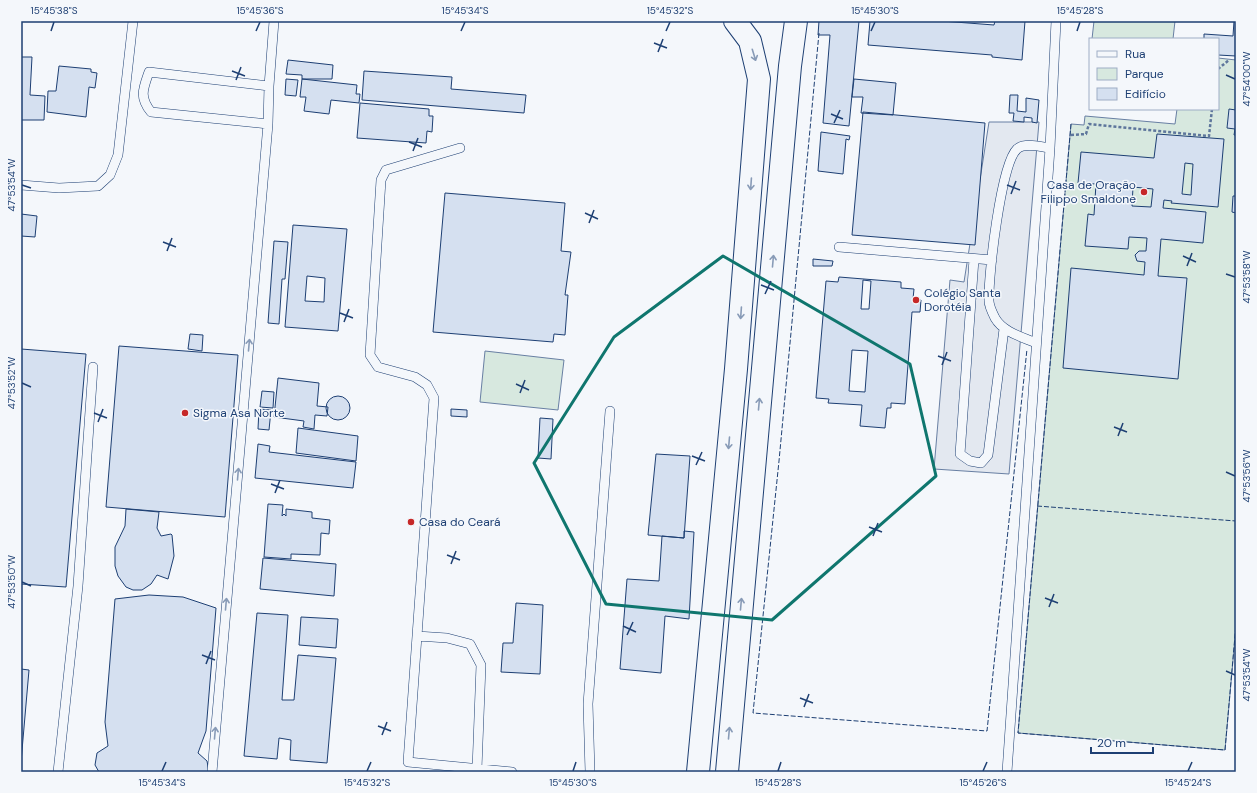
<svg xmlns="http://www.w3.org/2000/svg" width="1257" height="793" font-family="'DM Sans',sans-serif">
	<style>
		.green { fill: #d7e8df; stroke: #687fa3 }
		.parking { fill: #e3e8f0; stroke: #687fa3 }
		.building { fill: #d5e0f0; stroke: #1d3f73; fill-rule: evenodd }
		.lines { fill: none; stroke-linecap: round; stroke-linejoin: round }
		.lane-casing { stroke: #1d3f73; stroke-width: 10 }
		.secondary-casing { stroke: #1d3f73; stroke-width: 24 }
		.path { stroke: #5e769c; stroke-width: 2.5; stroke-dasharray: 3 2; stroke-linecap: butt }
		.lane { stroke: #f4f7fb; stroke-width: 9 }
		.secondary { stroke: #f4f7fb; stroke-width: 22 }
		.fence { stroke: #1d3f73; stroke-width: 1; stroke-dasharray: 5 2; stroke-linecap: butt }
		.oneway { stroke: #889bb7 }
		.marked { fill: none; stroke: #0f766e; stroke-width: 3; stroke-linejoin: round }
		.ticks { fill: none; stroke: #1d3f73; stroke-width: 1.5 }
		.poi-dot { fill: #c62828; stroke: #f4f7fb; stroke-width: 1.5 }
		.labels { text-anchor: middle; stroke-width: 3; stroke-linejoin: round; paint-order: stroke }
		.poi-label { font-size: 12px; fill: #1d3f73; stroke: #f4f7fb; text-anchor: start }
		.neatline { fill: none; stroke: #1d3f73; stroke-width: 1.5 }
		.ticks-label { font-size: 10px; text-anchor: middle; fill: #1d3f73 }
	</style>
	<rect width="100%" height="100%" fill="#f4f7fb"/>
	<path class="green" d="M1094,21H1175L1173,39H1092Z
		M1218,58L1236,60V627L1225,750L1018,733L1071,124L1084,125L1085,116L1175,124L1177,109H1218Z
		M485,351L564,360L558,410L480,402Z"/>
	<path class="parking" d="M989,122H1039L1009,474L934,469L950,280L964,282Z"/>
	<path class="building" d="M819,21H859L849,126L823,123L830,35H818Z
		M870,21H942L994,25L995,21H1025L1022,60L992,57V55L868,45Z
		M1234,21H1236V56L1218,55V39H1204V34L1233,36Z
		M21,57H32L30,95L45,96L44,120H21Z
		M288,60L333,65L332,79H302V75L286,74Z
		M59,66L91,69V72L97,73L95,88L89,87L86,117L47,112L48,91H56Z
		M364,71L452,77L451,89L526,95L524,113L362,100Z
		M286,79L298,80L296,96L285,95Z
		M302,79L357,85L356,94H360L359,103L331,100L329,114L304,111L306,97H300Z
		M854,79L896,83L893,115L861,113L863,97H852Z
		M1010,95H1018L1017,111L1026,112V98L1039,100L1037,123L1032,122V118L1024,117V122L1013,121L1014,113H1009Z
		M360,103L429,109V116H433L432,132L427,131L426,143L357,138Z
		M1229,109L1236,110V135H1234L1235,129L1227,128Z
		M863,112L985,123L975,245L852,235Z
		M821,132L850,136L849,140L846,139L843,174L818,171Z
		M1157,134L1224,139L1218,207L1171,203L1172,201L1164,200L1163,208L1206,212L1203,243L1161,239L1158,276L1187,278L1178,379L1063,368L1071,268L1144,275L1145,262L1137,261L1135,255L1139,251H1146L1147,238L1129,237L1128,249L1085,246L1088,214L1094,215L1096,184L1078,183L1081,152L1154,158ZM1185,163L1193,164L1191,195L1182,194ZM1133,187L1153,189L1151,207L1132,206Z
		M445,193L565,203L561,251L571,252L565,295H568L565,335L554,334L553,342L433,332Z
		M1233,196H1236V213L1232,212Z
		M21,214L37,216L35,237L21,236Z
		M293,225L347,229L338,331L285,327ZM307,276L325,278L324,302L305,301Z
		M274,241L288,242L285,279H282L279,324L268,323Z
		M813,259L833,261L832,266H813Z
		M839,277L901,282V288L914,289L913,299L921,300L920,312H912L905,404L891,403V408H887L885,428L860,426L862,405L828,403L829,399L816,398L826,281L838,282ZM863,280L871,281L869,309H861ZM852,350L868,351L865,392L849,391Z
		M190,334L203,335L202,351L188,349Z
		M119,346L238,355L225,517L106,507Z
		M21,349L86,354L66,587L21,584Z
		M278,378L319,383L317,406L328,407L327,416L315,415L314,429L303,427L304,421L274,417Z
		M262,391L274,392L273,408L260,407Z
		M326 408a12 12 0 1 1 24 0a12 12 0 1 1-24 0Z
		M259,409L271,410L269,430L258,429Z
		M451,409L467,410V417L451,416Z
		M540,418L553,419L551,459L538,458Z
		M298,428L358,436L356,461L296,453Z
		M258,444L270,446L269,452L356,462L353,488L255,478Z
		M656,454L690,456L684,538L648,535Z
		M268,504L283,505L282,516L284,514L286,516V509L312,512V518L330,520L329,534L321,533L320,555L291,554V559L264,557Z
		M126,509L159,512L157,528L161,536L171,534L172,535L174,556L168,579L157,575L151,584L142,590H133L126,587L118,576L115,566V547L125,526Z
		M684,531L694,532L689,619L665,616L661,673L620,669L627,579L659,581L662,536L684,538Z
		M263,558L336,564L334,596L260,589Z
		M149,595L183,597L216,608L206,731L198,753L207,761L209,772H99L95,765L97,753L108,746L105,722L115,599Z
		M516,603L543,605L540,674L501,672L503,643H513Z
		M257,613L288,615L282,700H294L298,655L336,658L327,763L290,760L291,740L279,738L277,759L244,756Z
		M301,617L338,619L336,648L299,645Z
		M21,669L29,670L21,762Z"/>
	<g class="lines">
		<defs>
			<path id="lane" d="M269,86L149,72C143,89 139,97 151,112L268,124L269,86L274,21
				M460,148L386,170L381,180L370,355L378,367L415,377L427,385L434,398L408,762L512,772
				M1050,148L1056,21
				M21,185L59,188L98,186L110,175L118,155L133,21
				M839,247L992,260
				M974,259L960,454L970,461L981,463L988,455L1004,329
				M417,636L447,638L470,644L481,665L477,769
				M58,772L78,586L93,367
				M212,772L268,124
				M590,772L588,704L610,411
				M1007,772L1050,148C1041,147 1025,142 1017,149C1001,164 988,276 989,301C989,306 993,314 995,318C1003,332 1022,337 1036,343"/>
			<path id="secondary" d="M698,772L736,369L759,79L750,41L735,21
				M727,772L790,66L796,21"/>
		</defs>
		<use href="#lane" class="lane-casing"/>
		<use href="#secondary" class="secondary-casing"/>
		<path class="path" d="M1218,69L1229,60
			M1071,135L1086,134L1089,124L1209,136L1212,109"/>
		<use href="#lane" class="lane"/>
		<use href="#secondary" class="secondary"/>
		<path class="fence" d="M819,33L779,461L753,713L987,731L1027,349
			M1071,124L1018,733L1225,750L1236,624
			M1037,506L1236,521"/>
	</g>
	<defs><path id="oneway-shaft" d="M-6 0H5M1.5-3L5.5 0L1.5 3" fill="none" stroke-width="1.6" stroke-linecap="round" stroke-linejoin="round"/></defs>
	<g class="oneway">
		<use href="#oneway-shaft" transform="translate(754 55) rotate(73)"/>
		<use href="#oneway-shaft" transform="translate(751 184) rotate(94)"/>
		<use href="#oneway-shaft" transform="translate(773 261) rotate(-85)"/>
		<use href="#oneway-shaft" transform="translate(741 313) rotate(94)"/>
		<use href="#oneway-shaft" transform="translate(249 345) rotate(-85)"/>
		<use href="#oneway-shaft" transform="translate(759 404) rotate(-85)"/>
		<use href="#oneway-shaft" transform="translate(729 443) rotate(95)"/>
		<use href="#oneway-shaft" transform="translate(238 474) rotate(-85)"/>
		<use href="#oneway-shaft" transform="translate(226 604) rotate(-85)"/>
		<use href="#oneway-shaft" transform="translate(741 604) rotate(-85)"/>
		<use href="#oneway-shaft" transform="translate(215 733) rotate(-85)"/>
		<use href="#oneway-shaft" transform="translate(729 733) rotate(-85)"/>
	</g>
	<path class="marked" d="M723,256L910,364L936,476L772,620L606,604L534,463L614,337Z"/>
	<path class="ticks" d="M51,31L54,22M256,31L260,22M461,31L465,22M666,31L670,22M871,31L875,22M1077,31L1080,22M654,43L667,48M658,52L663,39M232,71L245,76M1226,75L1235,79M236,80L241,67M831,114L843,119M834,123L840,110M409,142L422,147M413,151L418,138M22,185L31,188M1007,185L1020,190M1011,194L1016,181M585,213L598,219M589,223L594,210M163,242L176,247M167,251L172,238M1183,256L1196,262M1187,266L1192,253M1226,274L1235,277M761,285L774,290M765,294L771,281M340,313L353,318M344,322L349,309M938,356L951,361M942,365L947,352M22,383L31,387M516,384L529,390M520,393L525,380M94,413L107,418M98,422L103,409M1114,427L1127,432M1118,436L1123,423M692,456L705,461M696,465L702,452M1226,472L1235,476M271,484L284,489M275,493L280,480M869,527L882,532M873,536L878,523M447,555L460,560M451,564L456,551M22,582L31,586M1045,598L1058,603M1049,607L1054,594M623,626L636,632M627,635L633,622M202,655L215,660M206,664L211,651M1226,671L1235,675M800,698L813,703M804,707L809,694M378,726L391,731M382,735L387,722M162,771L166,762M367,771L371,762M573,771L576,762M778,771L781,762M983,771L987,762M1188,771L1192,762"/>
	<g class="poi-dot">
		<circle cx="1144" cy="192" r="4"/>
		<circle cx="916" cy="300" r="4"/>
		<circle cx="185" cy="413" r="4"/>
		<circle cx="411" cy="522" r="4"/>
	</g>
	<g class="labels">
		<g class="poi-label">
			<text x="1136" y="189" text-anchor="end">Casa de Oração<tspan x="1136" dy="14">Filippo Smaldone</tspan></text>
			<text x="924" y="297">Colégio Santa<tspan x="924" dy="14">Dorotéia</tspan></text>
			<text x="193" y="417">Sigma Asa Norte</text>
			<text x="419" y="526">Casa do Ceará</text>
		</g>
	</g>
	<rect width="1257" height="793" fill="none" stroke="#f4f7fb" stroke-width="44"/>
	<rect x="1089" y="38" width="130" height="72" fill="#f4f7fb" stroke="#9eadc5"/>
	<rect x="1097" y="51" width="20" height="6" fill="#f4f7fb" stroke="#9eadc5"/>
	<text x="1125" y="58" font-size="12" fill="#1d3f73">Rua</text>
	<rect x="1097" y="68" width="20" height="12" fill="#d7e8df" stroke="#9eadc5"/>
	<text x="1125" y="78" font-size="12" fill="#1d3f73">Parque</text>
	<rect x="1097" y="88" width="20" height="12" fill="#d5e0f0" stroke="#9eadc5"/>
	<text x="1125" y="98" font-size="12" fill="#1d3f73">Edifício</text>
	<path d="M1091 747v6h62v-6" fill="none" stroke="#1d3f73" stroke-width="2"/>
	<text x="1097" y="747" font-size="12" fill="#1d3f73" stroke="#f4f7fb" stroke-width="3" paint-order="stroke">20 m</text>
	<rect x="22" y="22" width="1213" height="749" class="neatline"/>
	<g class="ticks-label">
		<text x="54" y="14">15°45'38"S</text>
		<text x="260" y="14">15°45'36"S</text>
		<text x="465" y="14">15°45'34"S</text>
		<text x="670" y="14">15°45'32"S</text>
		<text x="875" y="14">15°45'30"S</text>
		<text x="1080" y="14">15°45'28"S</text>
		<text transform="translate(1246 79) rotate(-90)" y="4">47°54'00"W</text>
		<text transform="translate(11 185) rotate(-90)" y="4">47°53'54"W</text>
		<text transform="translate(1246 277) rotate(-90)" y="4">47°53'58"W</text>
		<text transform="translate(11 383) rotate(-90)" y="4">47°53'52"W</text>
		<text transform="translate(1246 476) rotate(-90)" y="4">47°53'56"W</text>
		<text transform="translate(11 582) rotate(-90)" y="4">47°53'50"W</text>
		<text transform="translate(1246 675) rotate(-90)" y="4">47°53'54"W</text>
		<text x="162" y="786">15°45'34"S</text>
		<text x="367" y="786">15°45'32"S</text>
		<text x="573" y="786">15°45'30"S</text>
		<text x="778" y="786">15°45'28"S</text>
		<text x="983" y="786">15°45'26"S</text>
		<text x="1188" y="786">15°45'24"S</text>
	</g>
</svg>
